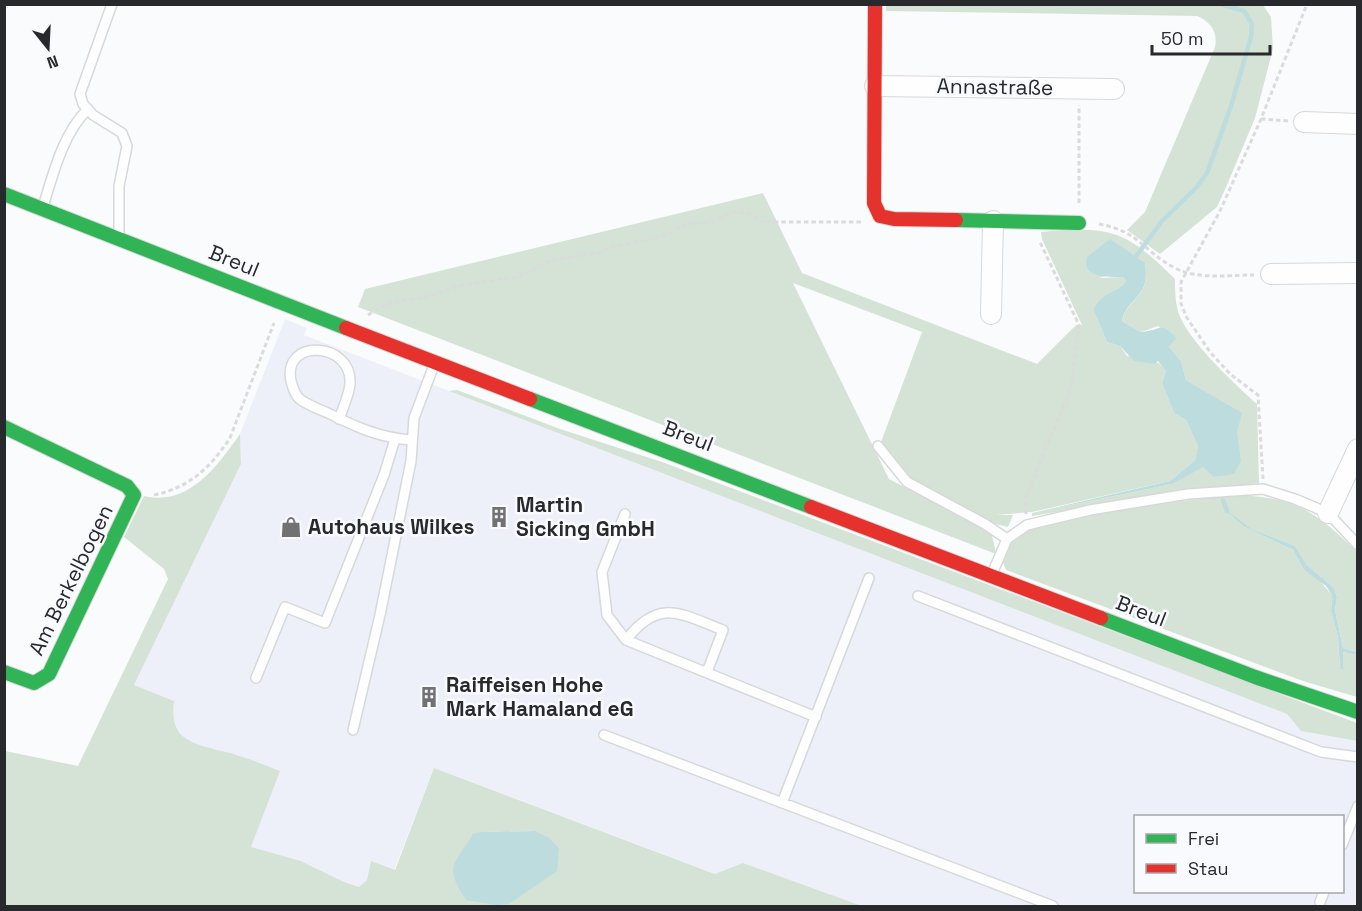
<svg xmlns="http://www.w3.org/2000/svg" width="1362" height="911" font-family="'Space Grotesk',sans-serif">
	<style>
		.built { fill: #eef0f9; fill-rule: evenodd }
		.green { fill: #d4e3d5; fill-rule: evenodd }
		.water { fill: #bcdcde }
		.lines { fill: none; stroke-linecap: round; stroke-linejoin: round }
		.stream { stroke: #bcdcde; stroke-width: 4.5 }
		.lane-casing { stroke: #d7d8da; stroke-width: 12 }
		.street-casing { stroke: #d7d8da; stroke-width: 22 }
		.fast-casing { stroke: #d7d8da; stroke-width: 16 }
		.jam-casing { stroke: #d7d8da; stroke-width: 16 }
		.path { stroke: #dbdbdb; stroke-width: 3; stroke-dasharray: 4.5 3; stroke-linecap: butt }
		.lane { stroke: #fefeff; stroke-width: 9 }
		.street { stroke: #fefeff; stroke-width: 20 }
		.fast { stroke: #30b455; stroke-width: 14 }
		.jam { stroke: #e5322d; stroke-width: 14 }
		.labels { text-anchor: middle; stroke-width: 5; stroke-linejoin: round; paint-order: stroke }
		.street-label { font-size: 21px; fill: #28292c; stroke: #f9fafe }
		.poi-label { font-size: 21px; font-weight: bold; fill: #28292c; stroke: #f9fafe; text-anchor: start }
	</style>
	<rect width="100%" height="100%" fill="#fafbfd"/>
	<path class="built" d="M285,319L307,328L304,335L1287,714L1301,731L1357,741V906H862L743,863L716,874L434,768L394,870L367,880L359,887L344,882L301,861L251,847L279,771L186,741L176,726L172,713L134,685L241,464L240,434ZM1136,816H1342V892H1136Z"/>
	<path class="green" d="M886,4L1263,5L1271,17L1273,49L1255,118L1227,185L1217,207L1160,254L1127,230L1145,212L1215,47C1218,32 1211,22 1197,16L886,11Z
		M763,193L802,273L1037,364L1076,325H1082L1042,239L1041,232C1110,226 1125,229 1175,279C1175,288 1175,298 1177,307C1182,336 1235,384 1257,404L1259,483L1180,492L1032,516V513L1172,484L1198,468L1203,467L1212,473L1238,440L1228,405L1186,380L1181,361L1169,347L1174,337L1158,326L1141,332L1122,321C1127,297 1151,300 1145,263L1099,278L1123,277L1126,281C1117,294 1103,292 1093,309L1107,342L1120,346L1127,356C1143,358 1157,357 1166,371L1162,383L1174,413L1186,420L1198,446L1195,460L1170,481L1032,512L996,515H1013L1008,527L991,523L910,480L881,442L922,332L793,283L889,479L983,528L992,535L996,554L358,307L365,289Z
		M457,390L560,429L662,462L1357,723V741L1301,731L1287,714L449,391Z
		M240,434L241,464L134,685L174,701C169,739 191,743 221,751C241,755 261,764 280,771L251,847L301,861L344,882L359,887L367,880L371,861L395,870L434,768L715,874L743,863L862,906H5V751L78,766L168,579L164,569L124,537L144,496C189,507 218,465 240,434ZM536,831L548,837L525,891L509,904L482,832Z
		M1227,495C1292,496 1311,507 1357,552V652L1343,648L1335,610L1337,597L1334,588L1307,565L1295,546L1252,529L1229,513L1243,526L1293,550L1304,570L1319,580L1332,595L1331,611L1338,637L1340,669L1343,670V652L1357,655V697L1303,681L1006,570L1002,560L1013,539L1038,525L1121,509Z"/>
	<path class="water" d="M1110,239L1145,263C1151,300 1126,297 1122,321L1141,332C1161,331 1160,320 1176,338L1169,347L1181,361L1186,380L1242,413L1237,432L1241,461L1234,474L1214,477L1203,467L1172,484L1032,513L1170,481L1195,460L1198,446L1186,420L1174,413L1162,383L1166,371L1158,361L1154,364L1134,361L1120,346L1107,342L1093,309C1104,290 1117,294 1126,281L1123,277C1109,277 1081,279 1087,257Z
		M1222,507L1252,529L1295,546L1307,565L1334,588L1337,597L1335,610L1343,648L1357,652V655L1343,652V670L1340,669L1338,637L1331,611L1332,595L1326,586L1304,570L1293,550L1243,526Z
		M536,831L548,837L559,848L557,871L509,904L496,905L466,900C444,865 453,867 473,834L482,832Z"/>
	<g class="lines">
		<path class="stream" d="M1137,255L1162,221L1196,188L1207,173L1231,106L1251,37L1252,24L1244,11L1221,4
			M1223,500L1227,511"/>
		<defs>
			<path id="lane" d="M112,4L80,94L83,104L93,115L122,133L127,146L119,186V236
				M43,207C53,174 63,133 88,109
				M339,419C343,408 349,395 350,384C353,342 282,337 291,381C293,388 295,396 301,400C310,406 321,410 330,414C358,428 381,438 412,440
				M878,446L907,482L985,524L1007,539
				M625,514L602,572L607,615L626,640L816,717
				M992,574L1007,539L1027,525L1090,510L1188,494L1263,489L1295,499L1328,513L1358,545
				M918,596L1321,752L1358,757
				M626,640C659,597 681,614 723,630L707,672
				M256,678L285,607L325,623L384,475L395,439
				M353,730L380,615L411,461L414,418L434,365
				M604,735L1053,906
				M782,803L869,578
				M1342,845L1358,806
				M1320,902L1324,892"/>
			<path id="street" d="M875,86L1114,89
				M1304,122L1358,124
				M1271,274L1358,273
				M991,314L993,221
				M1328,513L1358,449"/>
			<path id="fast" d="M4,194L346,328
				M956,220L1079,223
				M530,399L811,507
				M4,427L127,486L134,495L49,674L34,683L4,672
				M1101,618L1255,677L1358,712"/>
			<path id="jam" d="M875,4L874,203L880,216L894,219L956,220
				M346,328L530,399
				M811,507L1101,618"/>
		</defs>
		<use href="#lane" class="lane-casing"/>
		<use href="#street" class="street-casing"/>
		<use href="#fast" class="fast-casing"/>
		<use href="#jam" class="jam-casing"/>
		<path class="path" d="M1261,119L1289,121
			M1079,203V105
			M1099,224C1139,231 1144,252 1175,268C1198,280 1229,275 1254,275
			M368,315L381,307L402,300L423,298L462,285L518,277L551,260L598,253L612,247L663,236L686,224L711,223L732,212L751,214L762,222H861
			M1263,479L1258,395L1230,374L1210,352L1187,318L1181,304V282L1220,211L1261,119L1307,4
			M154,495C189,488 211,467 230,438L274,323
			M1026,514L1025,499L1071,388L1079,325L1040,242"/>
		<use href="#lane" class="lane"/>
		<use href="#street" class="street"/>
		<use href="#fast" class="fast"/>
		<use href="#jam" class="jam"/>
	</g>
	<defs>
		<symbol id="building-bare" viewBox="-9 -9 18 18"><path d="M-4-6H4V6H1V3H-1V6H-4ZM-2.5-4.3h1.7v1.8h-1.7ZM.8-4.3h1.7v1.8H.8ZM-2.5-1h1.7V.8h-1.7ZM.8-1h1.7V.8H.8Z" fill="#727275" stroke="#f9fafe" stroke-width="2.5" paint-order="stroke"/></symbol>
		<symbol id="shop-bare" viewBox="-9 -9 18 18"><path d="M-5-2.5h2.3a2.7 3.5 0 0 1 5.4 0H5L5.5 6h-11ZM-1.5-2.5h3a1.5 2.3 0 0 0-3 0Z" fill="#727275" stroke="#f9fafe" stroke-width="2.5" paint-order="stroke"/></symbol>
	</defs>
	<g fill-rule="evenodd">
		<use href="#building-bare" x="484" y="502" width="30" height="30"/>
		<use href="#shop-bare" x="276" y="512" width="30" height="30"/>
		<use href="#building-bare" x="414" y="682" width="30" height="30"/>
	</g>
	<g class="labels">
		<g class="street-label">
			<text transform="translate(995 87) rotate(1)" y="7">Annastraße</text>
			<text transform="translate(234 261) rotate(22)" y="7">Breul</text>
			<text transform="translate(688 436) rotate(21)" y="7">Breul</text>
			<text transform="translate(71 580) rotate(-64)" y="7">Am Berkelbogen</text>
			<text transform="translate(1141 611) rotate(21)" y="7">Breul</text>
		</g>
		<g class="poi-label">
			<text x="516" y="512">Martin<tspan x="516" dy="24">Sicking GmbH</tspan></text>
			<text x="308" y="534">Autohaus Wilkes</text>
			<text x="446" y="692">Raiffeisen Hohe<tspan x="446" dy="24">Mark Hamaland eG</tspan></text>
		</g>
	</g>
	<rect width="1362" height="911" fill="none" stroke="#28292c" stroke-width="12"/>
	<rect x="1134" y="815" width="210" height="78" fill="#f9fafe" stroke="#a5a6aa" stroke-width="1.5"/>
	<rect x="1146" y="834" width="30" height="9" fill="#30b455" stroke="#a5a6aa" stroke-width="1.5"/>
	<text x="1188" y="845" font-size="18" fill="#28292c">Frei</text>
	<rect x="1146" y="864" width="30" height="9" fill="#e5322d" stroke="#a5a6aa" stroke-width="1.5"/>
	<text x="1188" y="875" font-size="18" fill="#28292c">Stau</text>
	<g transform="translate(48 48) rotate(162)" stroke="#f9fafe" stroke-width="4.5" paint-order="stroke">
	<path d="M0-4.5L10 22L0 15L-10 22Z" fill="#28292c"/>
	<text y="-9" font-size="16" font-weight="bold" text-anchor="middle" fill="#28292c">N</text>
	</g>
	<path d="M1152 45v9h118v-9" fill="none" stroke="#28292c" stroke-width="3"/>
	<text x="1161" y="45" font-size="18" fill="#28292c" stroke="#f9fafe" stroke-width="4.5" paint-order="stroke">50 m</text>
</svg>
